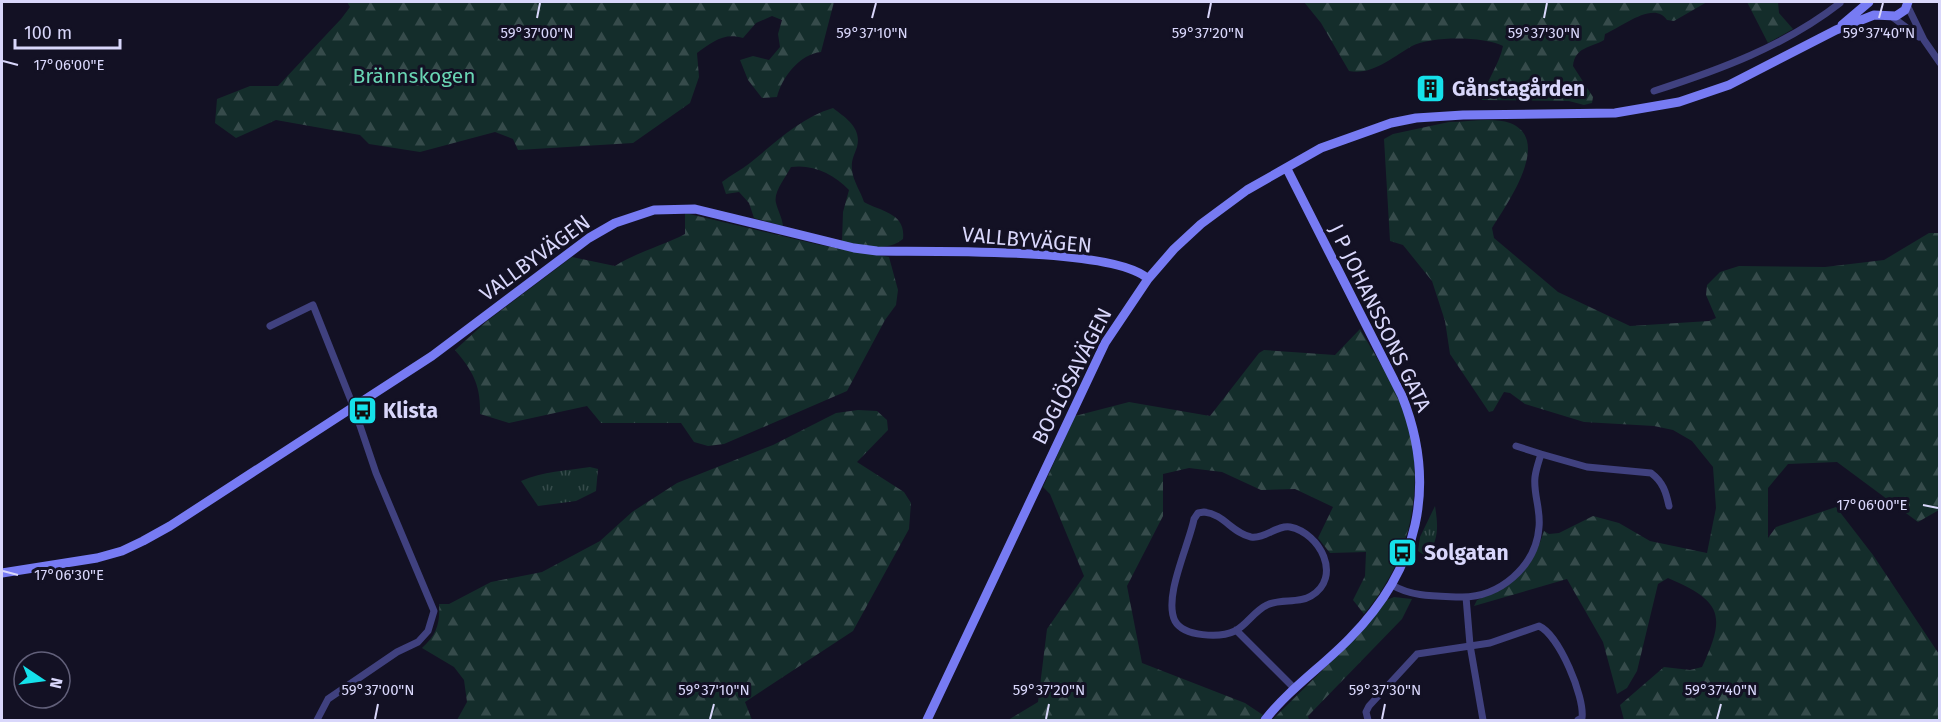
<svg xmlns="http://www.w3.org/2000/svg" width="1941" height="722" font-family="'Fira Sans',sans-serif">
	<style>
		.grass { fill: url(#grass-tufts) }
		.forest { fill: url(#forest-firs) }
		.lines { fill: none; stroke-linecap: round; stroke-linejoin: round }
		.street { stroke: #40417f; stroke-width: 7 }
		.secondary { stroke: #777bf3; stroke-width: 9 }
		.ticks { fill: none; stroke: #d9d7fb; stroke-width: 2 }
		.labels { text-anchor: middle; stroke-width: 6; stroke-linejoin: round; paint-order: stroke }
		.park-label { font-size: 21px; fill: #69d5b4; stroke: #131124 }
		.poi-label { font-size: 21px; font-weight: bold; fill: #d9d7fb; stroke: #131124; text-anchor: start }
		.street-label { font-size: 21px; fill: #d9d7fb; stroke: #131124 }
		.ticks-label { font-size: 15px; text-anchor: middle; fill: #d9d7fb; stroke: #131124; stroke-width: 6; stroke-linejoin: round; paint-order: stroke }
	</style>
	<defs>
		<pattern id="grass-tufts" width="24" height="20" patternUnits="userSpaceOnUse" patternTransform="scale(1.5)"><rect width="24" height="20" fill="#142d2b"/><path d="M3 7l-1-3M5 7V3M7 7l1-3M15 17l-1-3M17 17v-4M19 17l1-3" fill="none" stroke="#364b4b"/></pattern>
		<pattern id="forest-firs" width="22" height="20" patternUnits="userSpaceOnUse" patternTransform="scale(1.5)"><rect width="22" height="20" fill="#142d2b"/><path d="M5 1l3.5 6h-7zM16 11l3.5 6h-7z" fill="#364b4b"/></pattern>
	</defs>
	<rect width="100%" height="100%" fill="#131124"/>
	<path class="grass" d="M590,467L598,469L596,491L576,501L538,506L521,481C543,471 566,471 590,467Z
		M1435,506C1438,525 1439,537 1429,554L1424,555L1418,551L1420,537Z"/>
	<path class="forest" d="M347,2H834L821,52C800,54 782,77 777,97L762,98L748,80L740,60L753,56L769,60L780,47L778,34L782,20L772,16L756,23L743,38C724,32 712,42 697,53L699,77L690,103L633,143L518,150L513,139L495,132L420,152L369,144L360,135L276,120L236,138L215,123L217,99L250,86H278L341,19L350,7Z
		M1304,2H1707L1674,21L1667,20C1654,0 1622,27 1605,34L1604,40C1590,48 1575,47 1573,66L1593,97L1592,103L1584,105L1569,101L1482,100C1486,80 1499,66 1503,46C1484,36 1431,36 1412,46C1394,56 1372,76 1349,71L1321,23Z
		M1747,2H1778L1779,13L1793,29L1768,43Z
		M833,108C846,118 862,128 857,147C854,156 851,160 852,170C853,181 861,192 864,202C882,212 906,213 903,239C886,253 862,245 842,242L843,212L849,190C834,174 813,164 791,167C786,177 773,192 776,203C778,211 782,217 783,226L754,218L749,203L739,192L726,194L722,182C731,175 741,170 750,163C776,142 800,118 833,108Z
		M1449,122C1468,122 1493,117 1510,123C1554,140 1505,206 1492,228L1494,238L1558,292L1630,326L1709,321L1716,318L1706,295L1707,285L1720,272L1739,266L1825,267L1884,260L1929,233H1939V510L1918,522L1837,462L1788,464L1768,488V538L1776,527L1836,507L1873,555L1939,654V720H1624L1620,705L1664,667L1690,670L1702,667C1727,614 1721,601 1668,578L1658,584L1637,671L1627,688L1617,694L1603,642L1567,579L1474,606L1477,600C1516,585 1531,571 1544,531L1549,534L1559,533L1593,516L1619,523L1650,541L1707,553L1716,508L1713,467L1692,441L1673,430L1654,426L1584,422L1525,404L1510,393L1504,392L1493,411L1489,412L1450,354L1445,321L1432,281L1403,245L1390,241L1384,139L1393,134Z
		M685,213L820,245L889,257L898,290L896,305L885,320L847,391L724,444L708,446L694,442L681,423H601L587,406L509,423L480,414C481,386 473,371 455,350L487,321L572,257L615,266C637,252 662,246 685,234Z
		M1360,329C1379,362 1404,399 1411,437C1423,501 1406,565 1364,614L1353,600L1365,576L1366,552L1330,553L1318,538L1333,507L1295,489L1261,490L1222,472L1189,468L1163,474V516L1127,586L1142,663L1245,703L1263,715L1259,720H1008L1038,702L1047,629L1084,576L1050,494L1043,487L1075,416L1129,402L1210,416L1259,353L1264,350L1335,355Z
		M858,410L877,411L887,420L888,430L857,462L904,492L911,503L909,529L853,631L745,702L752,720H457L467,702L464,680L454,667L422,648C437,634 440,624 439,604H449L491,582L542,572L600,541L632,512L677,483L773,445L836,413Z
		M1394,597L1412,599L1402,619L1308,716L1309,720H1272L1351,642L1387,600Z"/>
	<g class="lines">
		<path class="street" d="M1907,5L1924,40L1940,63
			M1891,16L1919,37
			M1654,91C1719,70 1785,46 1840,3
			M270,326L313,305L354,408L376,473L434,611L428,631L418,642L397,652L328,699L317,720
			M1516,446L1541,454
			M1204,512C1224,514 1232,533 1251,537C1265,539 1277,525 1290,527C1320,533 1343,577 1311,596C1298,604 1280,598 1267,605C1254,611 1247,625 1235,631C1220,638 1184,637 1175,621C1163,597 1189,545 1194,519L1198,513Z
			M1392,585C1412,597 1436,596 1460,597C1499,598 1536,567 1539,527C1541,510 1533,493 1535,477C1536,469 1539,461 1541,454L1587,467L1651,473C1663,482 1666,492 1669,506
			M1466,597L1470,645L1483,720
			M1236,630L1295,689
			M1368,720L1366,712L1369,706L1417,654L1490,643L1539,626C1559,635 1585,697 1582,718L1578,720"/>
		<path class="secondary" d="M1842,25L1869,2
			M2,573L97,558L122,551L143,541L170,526L432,356L589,238L615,223L654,210L695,209L854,248L877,251C928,252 1115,247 1148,279
			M927,720L1105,343L1148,279L1174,249L1201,224L1247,190L1321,148L1391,123L1416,118L1463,115L1615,113L1679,102L1729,85L1836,30L1874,15L1896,16L1905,10L1908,2
			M1265,720C1289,689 1323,666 1350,638C1418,569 1438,486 1402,396L1287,169"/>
	</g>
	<path class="ticks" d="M537,18L540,3M872,18L876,3M1208,18L1211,3M1544,18L1547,3M1879,18L1883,3M3,61L18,65M1923,505L1938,508M3,571L18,575M375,719L378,704M710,719L714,704M1046,719L1049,704M1382,719L1385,704M1717,719L1721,704"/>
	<defs>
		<symbol id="building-square" viewBox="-11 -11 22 22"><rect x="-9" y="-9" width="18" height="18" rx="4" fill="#15e1ea" stroke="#131124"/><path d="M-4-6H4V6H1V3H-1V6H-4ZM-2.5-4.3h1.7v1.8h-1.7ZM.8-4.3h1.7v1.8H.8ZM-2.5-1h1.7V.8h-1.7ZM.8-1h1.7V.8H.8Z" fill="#111"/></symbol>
		<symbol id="bus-square" viewBox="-11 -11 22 22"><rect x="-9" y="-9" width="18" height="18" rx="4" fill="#15e1ea" stroke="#131124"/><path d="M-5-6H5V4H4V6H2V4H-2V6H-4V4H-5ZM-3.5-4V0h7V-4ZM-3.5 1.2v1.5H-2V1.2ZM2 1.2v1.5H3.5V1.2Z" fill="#111"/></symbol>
	</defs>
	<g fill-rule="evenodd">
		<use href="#building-square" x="1414" y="72" width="33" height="33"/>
		<use href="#bus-square" x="346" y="394" width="33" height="33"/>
		<use href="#bus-square" x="1386" y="536" width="33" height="33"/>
	</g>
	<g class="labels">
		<g class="park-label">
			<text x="414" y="83">Brännskogen</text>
		</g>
		<g class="poi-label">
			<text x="1452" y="96">Gånstagården</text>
			<text x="383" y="418">Klista</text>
			<text x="1424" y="560">Solgatan</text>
		</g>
		<g class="street-label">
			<text transform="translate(1027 240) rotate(5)" y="7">VALLBYVÄGEN</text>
			<text transform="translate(535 258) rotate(-36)" y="7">VALLBYVÄGEN</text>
			<text transform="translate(1380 318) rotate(64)" y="7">J P JOHANSSONS GATA</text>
			<text transform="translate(1072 376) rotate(-63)" y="7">BOGLÖSAVÄGEN</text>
		</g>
	</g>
	<g class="ticks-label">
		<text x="537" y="38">59°37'00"N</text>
		<text x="872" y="38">59°37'10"N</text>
		<text x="1208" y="38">59°37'20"N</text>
		<text x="1544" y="38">59°37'30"N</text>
		<text x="1879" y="38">59°37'40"N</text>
		<text x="69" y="70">17°06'00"E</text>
		<text x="1872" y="510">17°06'00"E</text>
		<text x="69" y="580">17°06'30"E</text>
		<text x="378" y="695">59°37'00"N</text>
		<text x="714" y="695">59°37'10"N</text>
		<text x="1049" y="695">59°37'20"N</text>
		<text x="1385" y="695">59°37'30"N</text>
		<text x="1721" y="695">59°37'40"N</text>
	</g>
	<rect width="1941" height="722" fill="none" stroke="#d9d7fb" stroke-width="6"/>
	<g transform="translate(42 680) rotate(103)"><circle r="28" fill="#131124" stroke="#62607a" stroke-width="1.5"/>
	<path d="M0-4.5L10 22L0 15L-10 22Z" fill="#15e1ea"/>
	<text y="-9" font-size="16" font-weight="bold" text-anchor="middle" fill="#d9d7fb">N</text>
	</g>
	<path d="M15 39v9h105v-9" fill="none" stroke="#d9d7fb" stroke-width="3"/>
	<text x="24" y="39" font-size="18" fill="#d9d7fb" stroke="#131124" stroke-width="4.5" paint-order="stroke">100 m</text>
</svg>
